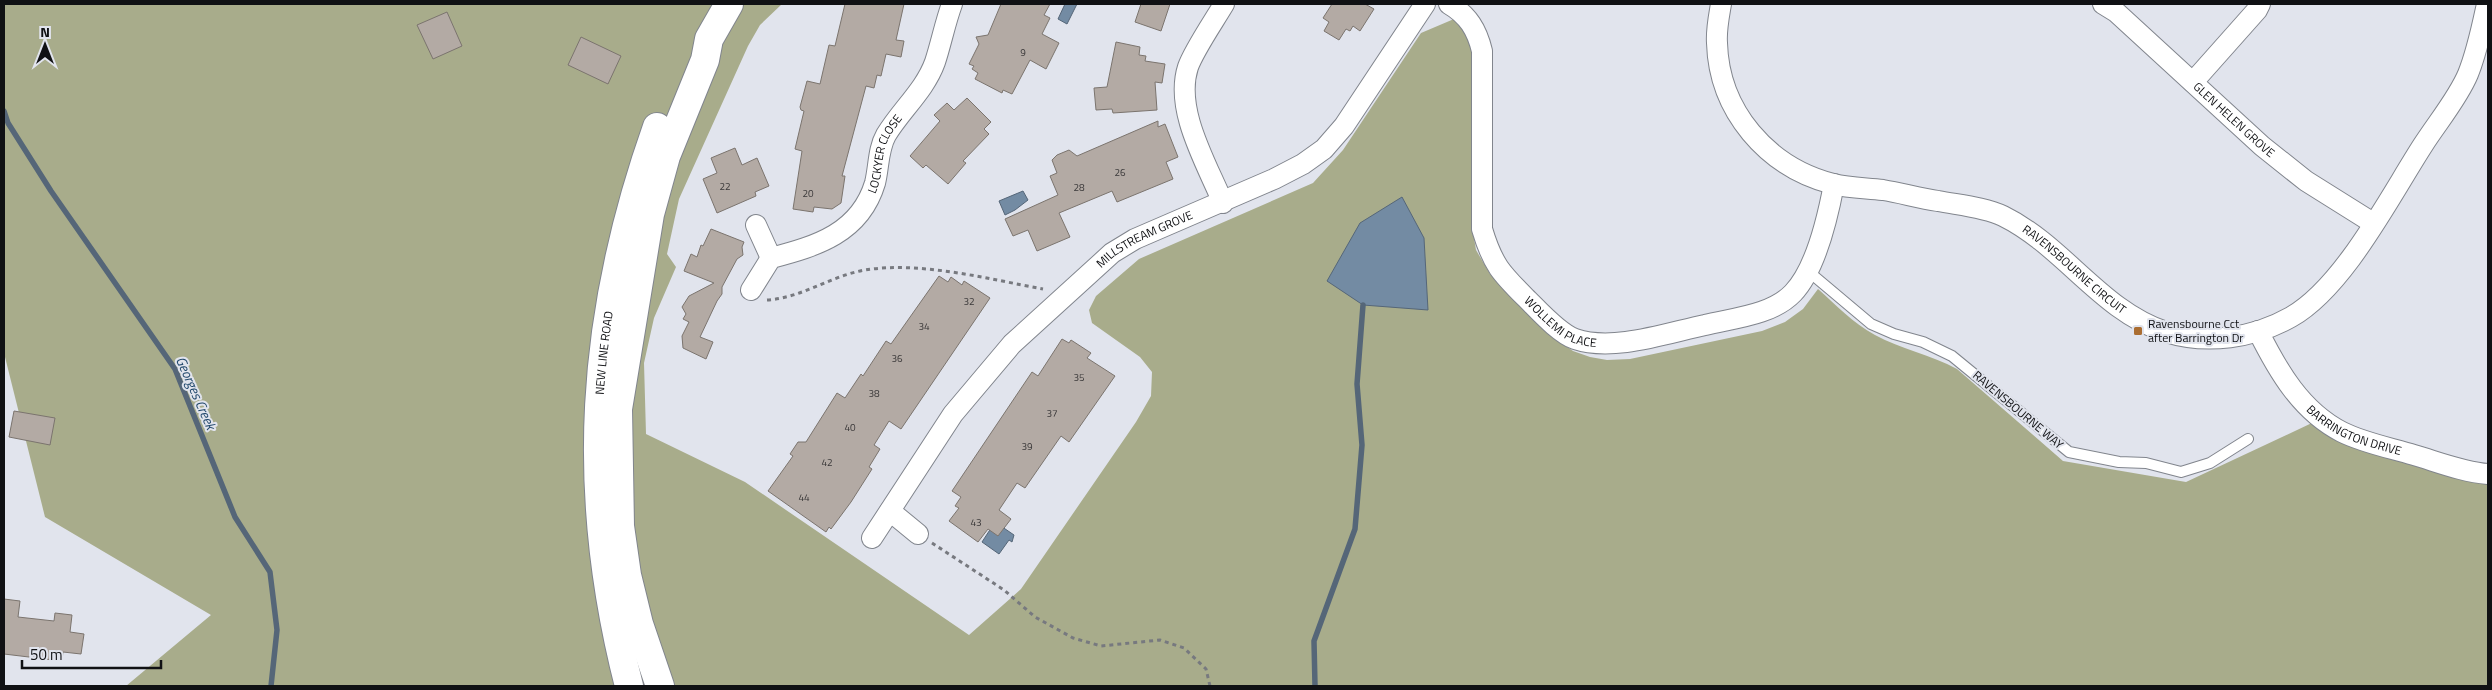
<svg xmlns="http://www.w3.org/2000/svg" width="2492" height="690" font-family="'Titillium Web',sans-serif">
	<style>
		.forest { fill: #a8ac8b }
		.water { fill: #738ba3; stroke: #556678 }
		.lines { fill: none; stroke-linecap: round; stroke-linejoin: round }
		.stream { stroke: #556678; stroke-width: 5.5 }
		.building { fill: #b3aaa4; stroke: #7b746e }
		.service-casing { stroke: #81858d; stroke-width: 12 }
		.minor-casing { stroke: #81858d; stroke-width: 22 }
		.primary-casing { stroke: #81858d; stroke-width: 30 }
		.path { stroke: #77797f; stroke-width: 3; stroke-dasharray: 4 4; stroke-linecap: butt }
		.service { stroke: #fff; stroke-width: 10 }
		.minor { stroke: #fff; stroke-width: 20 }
		.primary { stroke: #fff; stroke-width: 28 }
		.poi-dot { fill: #aa6d31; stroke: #e1e4ed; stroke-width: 2 }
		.labels { text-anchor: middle; stroke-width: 4; stroke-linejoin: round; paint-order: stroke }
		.number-label { font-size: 10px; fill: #393738 }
		.street-label { font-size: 12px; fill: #101114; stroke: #e1e4ed }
		.poi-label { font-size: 12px; fill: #101114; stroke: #e1e4ed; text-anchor: start }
		.water-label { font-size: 14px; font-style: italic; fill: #20476b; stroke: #e1e4ed }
	</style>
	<rect width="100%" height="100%" fill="#e1e4ed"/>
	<path class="forest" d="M4,4H782L760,25L748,46L679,199L667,254L676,267L654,318L644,363L646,434L745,482L969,635L1021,589L1136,422L1151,396L1152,372L1140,357L1092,323L1089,310L1096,296L1139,259L1313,183L1343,150L1421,33L1454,19L1467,32L1472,54L1471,220L1476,250L1490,274L1550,335L1573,351L1590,357L1607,360L1630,359L1762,331L1785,322L1803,309L1818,289C1836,305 1853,323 1875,335C1901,349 1931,355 1957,369L2063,461L2186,482L2314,422L2488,483V686H126L211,615L45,517L4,353Z"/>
	<path class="water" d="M1065,4H1077L1067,24L1058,19Z
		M1023,191L1028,200L1015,210L1005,215L999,201Z
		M1402,197L1424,238L1428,310L1363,305L1327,281L1360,223Z
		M995,522L1014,535L1012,542L1009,540L999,554L982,542Z"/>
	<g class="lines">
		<path class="stream" d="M4,111L8,123L51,191L175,369L235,517L270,572L277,630L271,686
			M1315,686L1314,641L1355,529L1362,445L1357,384L1363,305"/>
	</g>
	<path class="building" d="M845,4H904L896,40L904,41L901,57L886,54L881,76L877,75L874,88L866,86L842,176H845L841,203L832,209L814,207L813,212L793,209L802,151L795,149L804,111L801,110L800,107L807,81L820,84L829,45L835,46Z
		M1001,4H1050L1044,15L1050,18L1042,34L1059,43L1046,69L1030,60L1012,94L1003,90L1002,93L975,79L978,73L972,69L974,66L969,64L979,44L976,37L988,35Z
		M1141,4H1170L1161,31L1135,22Z
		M1332,4H1365L1374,9L1360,31L1353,26L1350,31L1346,29L1339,40L1324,31L1329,22L1323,18Z
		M447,12L462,46L433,59L417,25Z
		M581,37L621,56L608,84L568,65Z
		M1116,42L1140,47L1139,55L1146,56L1145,61L1165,64L1162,83L1155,82L1157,110L1113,113L1112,109L1096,110L1094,88L1107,87Z
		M967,98L991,122L984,129L989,134L963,161L966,163L948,184L926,165L923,168L910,156L940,121L934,115L947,103L954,110Z
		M1158,121V127L1165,124L1178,157L1166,162L1173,179L1117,202L1112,191L1059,213L1070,237L1037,251L1028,230L1013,236L1005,219L1058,195L1050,176L1057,173L1052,160L1057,155L1069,150L1077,156Z
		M735,148L742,165L757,158L769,186L755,192L756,196L717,213L703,179L717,173L711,158Z
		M711,229L744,242L742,247L743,255L737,259L722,287V294L717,301L700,337L713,342L706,359L683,348L682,336L689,322L683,319L686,314L682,307L689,296L714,283L684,271L691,254L697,257L701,245L703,246Z
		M939,276L948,282L951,277L962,285L964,281L990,298L901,429L889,421L874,445L880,449L869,467L872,469L851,502L831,529L829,527L826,532L768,491L793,456L790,454L798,442H806L837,393L845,398L861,374L863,376L886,341L891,344Z
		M1062,339L1069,343L1071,340L1091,353L1087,358L1115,376L1069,442L1061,436L1025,488L1017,483L999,510L1011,519L998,536L988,529L978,542L949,521L959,508L955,506L961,497L952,491L1032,372L1038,376Z
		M14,411L55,418L50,445L9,437Z
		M4,599L20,601L18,617L54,621L55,613L72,615L70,632L84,634L81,654L63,652L62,661L4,654Z"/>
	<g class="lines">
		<defs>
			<path id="service" d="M1808,271L1871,324L1894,334L1923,342L1952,356L2069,452L2119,462L2146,463L2181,472L2210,463L2248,439"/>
			<g id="minor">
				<path id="s1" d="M1449,4C1468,15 1477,30 1482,51V229C1493,266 1502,274 1528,300C1540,312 1560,334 1575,339C1613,352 1667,333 1705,325C1734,318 1772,315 1793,293C1816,269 1828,216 1834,184"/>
				<path id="s2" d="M1721,4C1719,16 1716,30 1717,43C1719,111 1767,167 1833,184C1849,188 1866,188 1883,190C1901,193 1919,198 1938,201C1958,205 1984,207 2003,216C2064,246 2101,311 2166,332C2207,345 2254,338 2291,317C2344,287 2390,196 2423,145C2437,123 2458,98 2468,74C2477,52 2482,27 2487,4"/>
				<path id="s3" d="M2103,4L2116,12L2262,146L2306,181L2373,223"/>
				<path d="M2193,82L2257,10L2260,4"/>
				<path d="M1223,203C1207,164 1174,110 1188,67C1194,50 1214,21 1224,4"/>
				<path d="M756,225L771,258"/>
				<path id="s4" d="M751,290L771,258C817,246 860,233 875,183C879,167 878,149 886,135C901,110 925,90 935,62C941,44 945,23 952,4"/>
				<path id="s5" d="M2258,331C2278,371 2301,411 2342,432C2364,443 2391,448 2414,455C2438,462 2463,472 2488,474"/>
				<path d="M890,511L918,534"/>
				<path id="s6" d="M872,538L953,414L1012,344L1112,253L1135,239L1274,179L1303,164L1324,149L1344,126L1425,4"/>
			</g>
			<g id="primary">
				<path id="s7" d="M629,686C579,492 590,316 657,127"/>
				<path d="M660,686L639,624L627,575L620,526L618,409L650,214L666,156L705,60L709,39L729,4"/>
			</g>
		</defs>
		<use href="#service" class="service-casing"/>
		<use href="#minor" class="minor-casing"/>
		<use href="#primary" class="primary-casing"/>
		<path class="path" d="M767,300C802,298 830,276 865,270C921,261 988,279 1043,289
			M932,543L1004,590L1035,617L1073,638L1101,646L1160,640L1184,648L1206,669L1210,686"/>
		<use href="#service" class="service"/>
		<use href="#minor" class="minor"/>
		<use href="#primary" class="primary"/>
	</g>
	<rect class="poi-dot" x="2133" y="326" width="10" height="10" rx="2.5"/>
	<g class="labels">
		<g class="number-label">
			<text x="1023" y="56">9</text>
			<text x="1120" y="176">26</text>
			<text x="725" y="190">22</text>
			<text x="1079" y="191">28</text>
			<text x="808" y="197">20</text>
			<text x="969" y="305">32</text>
			<text x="924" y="330">34</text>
			<text x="897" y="362">36</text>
			<text x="1079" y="381">35</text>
			<text x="874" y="397">38</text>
			<text x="1052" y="417">37</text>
			<text x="850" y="431">40</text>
			<text x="1027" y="450">39</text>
			<text x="827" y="466">42</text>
			<text x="804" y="501">44</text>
			<text x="976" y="526">43</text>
		</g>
		<g class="street-label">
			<text dy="4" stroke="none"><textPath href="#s3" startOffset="175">GLEN HELEN GROVE</textPath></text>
			<text dy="4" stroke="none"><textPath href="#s4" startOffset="204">LOCKYER CLOSE</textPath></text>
			<text dy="4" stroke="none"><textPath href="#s6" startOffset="410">MILLSTREAM GROVE</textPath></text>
			<text dy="4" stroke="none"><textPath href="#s2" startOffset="498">RAVENSBOURNE CIRCUIT</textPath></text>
			<text dy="4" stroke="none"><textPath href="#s1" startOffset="364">WOLLEMI PLACE</textPath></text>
			<text dy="4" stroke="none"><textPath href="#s7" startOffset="336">NEW LINE ROAD</textPath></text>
			<text transform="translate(2018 410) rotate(40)" y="4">RAVENSBOURNE WAY</text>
			<text dy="4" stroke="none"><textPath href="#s5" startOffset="144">BARRINGTON DRIVE</textPath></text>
		</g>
		<g class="poi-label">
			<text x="2148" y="328">Ravensbourne Cct<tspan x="2148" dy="14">after Barrington Dr</tspan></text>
		</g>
		<g class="water-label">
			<text transform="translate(196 393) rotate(66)" y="5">Georges Creek</text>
		</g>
	</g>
	<rect width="2492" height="690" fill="none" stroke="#101114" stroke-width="10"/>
	<g transform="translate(45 45)" stroke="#e1e4ed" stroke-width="4" paint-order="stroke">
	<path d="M0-4L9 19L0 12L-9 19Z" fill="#101114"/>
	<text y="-8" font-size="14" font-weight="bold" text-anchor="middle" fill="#101114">N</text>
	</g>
	<path d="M22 660v8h139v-8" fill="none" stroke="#101114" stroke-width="2.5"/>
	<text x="30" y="660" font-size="15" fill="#101114" stroke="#e1e4ed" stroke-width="4" paint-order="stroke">50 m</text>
</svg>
